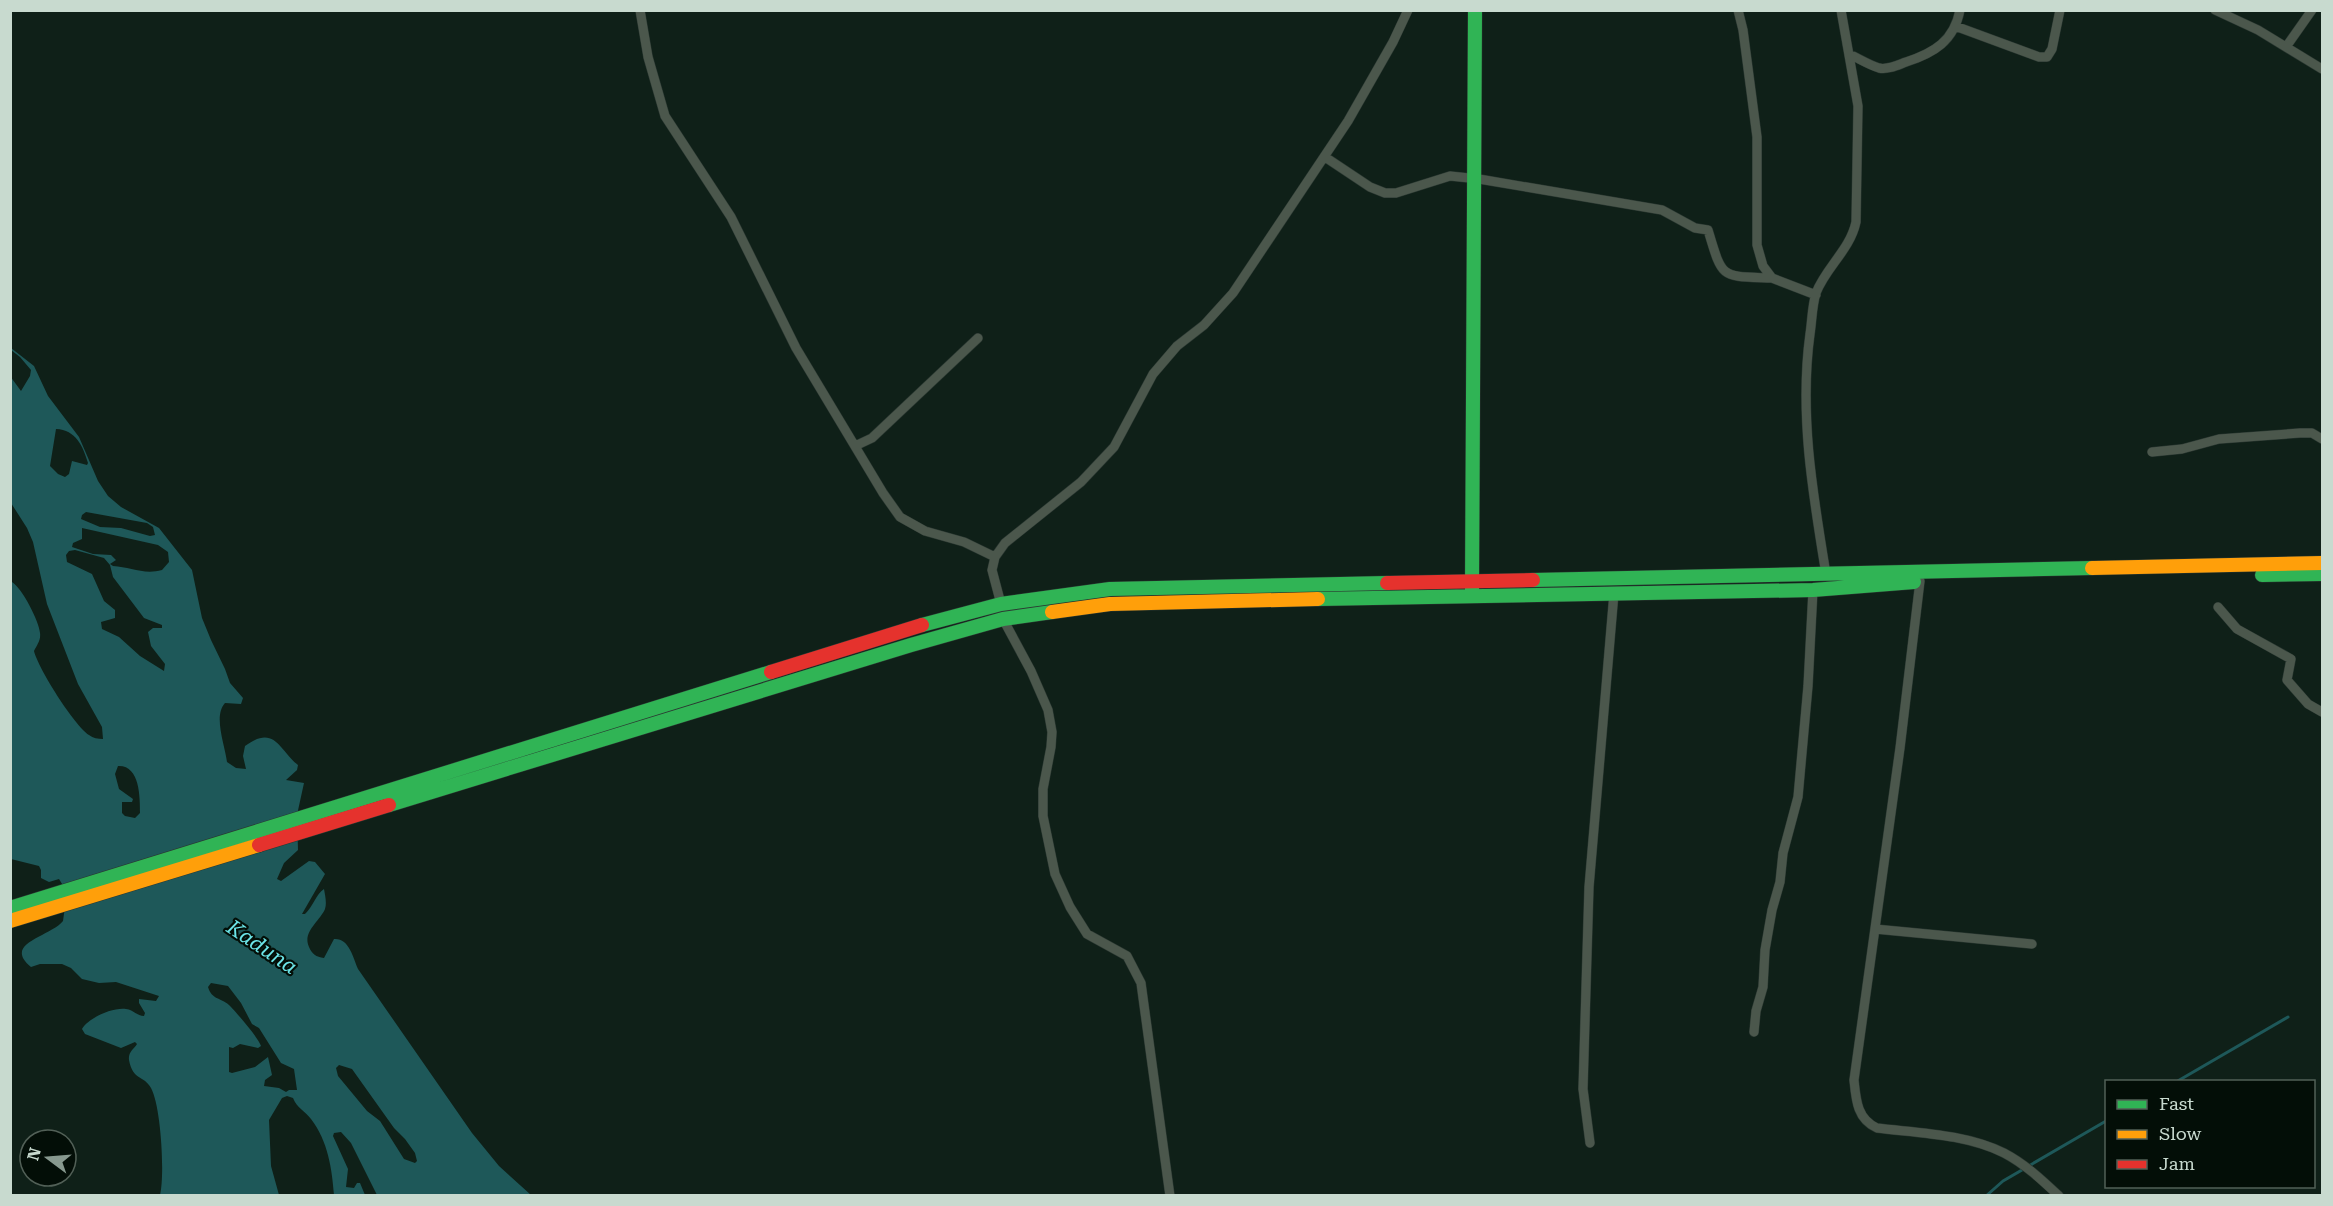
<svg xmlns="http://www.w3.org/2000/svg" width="2333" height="1206" font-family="'Roboto Serif',serif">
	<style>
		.water { fill: #1e5859; fill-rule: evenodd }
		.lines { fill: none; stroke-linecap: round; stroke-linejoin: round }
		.stream { stroke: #1e5859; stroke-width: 3 }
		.street-casing { stroke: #2b3832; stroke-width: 10 }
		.fast-casing { stroke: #2b3832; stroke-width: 15 }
		.slow-casing { stroke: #2b3832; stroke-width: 15 }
		.jam-casing { stroke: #2b3832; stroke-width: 15 }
		.street { stroke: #4b574c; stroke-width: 9 }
		.fast { stroke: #30b455; stroke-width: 14 }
		.slow { stroke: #ff9f0a; stroke-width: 14 }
		.jam { stroke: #e5322d; stroke-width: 14 }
		.labels { text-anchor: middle; stroke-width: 4.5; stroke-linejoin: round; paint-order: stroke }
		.water-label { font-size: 21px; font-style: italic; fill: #6ce5e8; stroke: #030e07 }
	</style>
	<rect width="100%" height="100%" fill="#0f2018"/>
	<path class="water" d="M11,348L34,366L48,396L79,437L98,481L108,496L121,507L159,528L192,570L202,618L211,640L225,669L230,683L243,698L241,704L225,703C213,716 225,745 227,762L236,768L246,769L243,756L245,746C275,724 279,750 298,765L297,770L286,780L304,783L297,815L298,850L284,863L277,879L281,881L309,861L315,862L325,874L302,914H305C313,907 316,894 324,889C325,895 327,903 325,909C320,921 302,932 309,947C312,954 316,957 324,958L334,939C349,938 353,957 358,969L472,1133L499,1166L531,1195H377L351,1143L341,1132L334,1133L333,1136L348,1169L346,1187L354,1188L357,1183H360L365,1195H334C332,1169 328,1141 311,1119C305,1111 297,1108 293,1098L287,1096L282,1098L269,1120L271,1166L279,1195H160C165,1175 161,1106 151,1088C144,1075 133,1081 129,1060C128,1052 134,1049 137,1044L135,1042L121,1048L85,1034L82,1029C88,1018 113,1007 126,1009C134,1010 137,1016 144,1016L145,1013L139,1003V999L156,1001L159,996L116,982L99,983L82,979L71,968L62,964H40L31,967C2,943 50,937 63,921L67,892L59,879L49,882L41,878V870L39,866L11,859L12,582C22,588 39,621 40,633C41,640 37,645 34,651C38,668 74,725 89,735C93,738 98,739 103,739L102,727L78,684L47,604L33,542L27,528L11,503L10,376L21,391L30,376L31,370L20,357L11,350ZM56,429C76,430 83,446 88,463L87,465L72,461L69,474L65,477L58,474L50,466ZM86,512L147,523L153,527L155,535L150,536L121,528L100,527L81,519L82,515ZM82,528L158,545L168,552L169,562L162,570C144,575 130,567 113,566L110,564L116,560L111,555L93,554L72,547L73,543L82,539ZM75,550L104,558L110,565L113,577L144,618L162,625V628H153L148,632L151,646L165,664L164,671L140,656L119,637L102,629L101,622L115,618V610L104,601L92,574L67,562L66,555L69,551ZM118,766C140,765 140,797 140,813L135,818L125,816L122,813V802H132L133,799L119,789L115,774ZM211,983L228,986L241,1003L252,1024L259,1028L281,1063L294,1069L297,1090H289L286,1092L279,1088L264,1086L265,1080L272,1075L268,1057L255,1067L232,1073L229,1072V1047L233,1048L240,1044L258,1048L261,1046C258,1037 236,1012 229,1005C220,997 212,1000 208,987ZM339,1065L352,1069L394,1128L405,1139L415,1153L417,1161L415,1163L404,1159L380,1121L367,1111L338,1076L336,1068Z"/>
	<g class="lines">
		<path class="stream" d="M2176,1082L2288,1017
			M1986,1196L2003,1181L2106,1121"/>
		<defs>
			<path id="street" d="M640,10L648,57L665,116L731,217L796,348L883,493L900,517L925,531L964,542L995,557
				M1738,10L1743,30L1757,137V245L1763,266L1772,278L1816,295
				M2215,10L2258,30L2322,69
				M1955,26L2039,57H2047L2052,49L2060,10
				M2286,47L2312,10
				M1849,54C1858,58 1869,65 1879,68C1888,70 1898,65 1906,62C1934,53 1954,41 1960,10
				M1325,157L1370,187L1385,193H1396L1450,176L1479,179L1662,210L1695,228L1708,230C1723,280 1720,276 1772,278
				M855,446L872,438L978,338
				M2152,452L2182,449L2219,439L2300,433H2312L2322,439
				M1826,574C1813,495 1799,414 1810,334C1812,321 1812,306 1816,293C1826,267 1850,250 1856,222L1858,106L1841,10
				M1920,581L1900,748L1854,1080C1856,1100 1857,1119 1877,1128C1918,1133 1966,1134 2004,1153C2025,1164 2042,1180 2059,1196
				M1001,604L992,570L995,557L1005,543L1081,482L1114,447L1153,374L1177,346L1204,325L1233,293L1348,121L1393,42L1408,10
				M2218,607L2237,629L2291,659L2287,680L2308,704L2322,712
				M1003,619L1031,671L1048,710L1052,732L1051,747L1043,789V816L1055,874L1070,907L1087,934L1127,956L1141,983L1170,1196
				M1875,929L2032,944
				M1754,1032L1756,1011L1763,987L1765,950L1772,910L1780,882L1783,853L1798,797L1808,686L1813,590
				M1590,1143L1583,1089L1589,887L1614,593"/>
			<path id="fast" d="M2262,575L2322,574
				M1533,580L2092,568
				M1472,590L1475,10
				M1318,599L1813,590L1914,582
				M922,625L1001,604L1110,589L1387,583
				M389,805L911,645L1003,619L1052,612
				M10,908L771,672"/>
			<path id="slow" d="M2092,568L2322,563
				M1052,612L1110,604L1318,599
				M10,921L259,845"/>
			<path id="jam" d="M1387,583L1533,580
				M771,672L922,625
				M259,845L389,805"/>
		</defs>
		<use href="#street" class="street-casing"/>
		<use href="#fast" class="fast-casing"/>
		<use href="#slow" class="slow-casing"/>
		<use href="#jam" class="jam-casing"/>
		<use href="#street" class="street"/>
		<use href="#fast" class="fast"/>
		<use href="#slow" class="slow"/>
		<use href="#jam" class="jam"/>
	</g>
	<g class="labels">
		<g class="water-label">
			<text transform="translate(262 947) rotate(34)" y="7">Kaduna</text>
		</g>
	</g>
	<rect width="2333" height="1206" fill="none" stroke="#c8dacf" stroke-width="24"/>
	<rect x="2105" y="1080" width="210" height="108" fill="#030e07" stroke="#526057" stroke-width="1.5"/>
	<rect x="2117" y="1100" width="30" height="9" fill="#30b455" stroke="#526057" stroke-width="1.5"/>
	<text x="2159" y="1110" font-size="18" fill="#c8dacf">Fast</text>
	<rect x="2117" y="1130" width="30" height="9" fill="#ff9f0a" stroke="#526057" stroke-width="1.5"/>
	<text x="2159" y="1140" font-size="18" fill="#c8dacf">Slow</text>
	<rect x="2117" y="1160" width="30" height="9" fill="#e5322d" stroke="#526057" stroke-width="1.5"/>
	<text x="2159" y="1170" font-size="18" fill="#c8dacf">Jam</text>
	<g transform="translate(48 1158) rotate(286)"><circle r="28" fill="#030e07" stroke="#526057" stroke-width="1.5"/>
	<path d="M0-4.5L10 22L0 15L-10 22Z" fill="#87998f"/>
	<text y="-9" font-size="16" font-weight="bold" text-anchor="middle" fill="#c8dacf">N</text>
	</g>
</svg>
